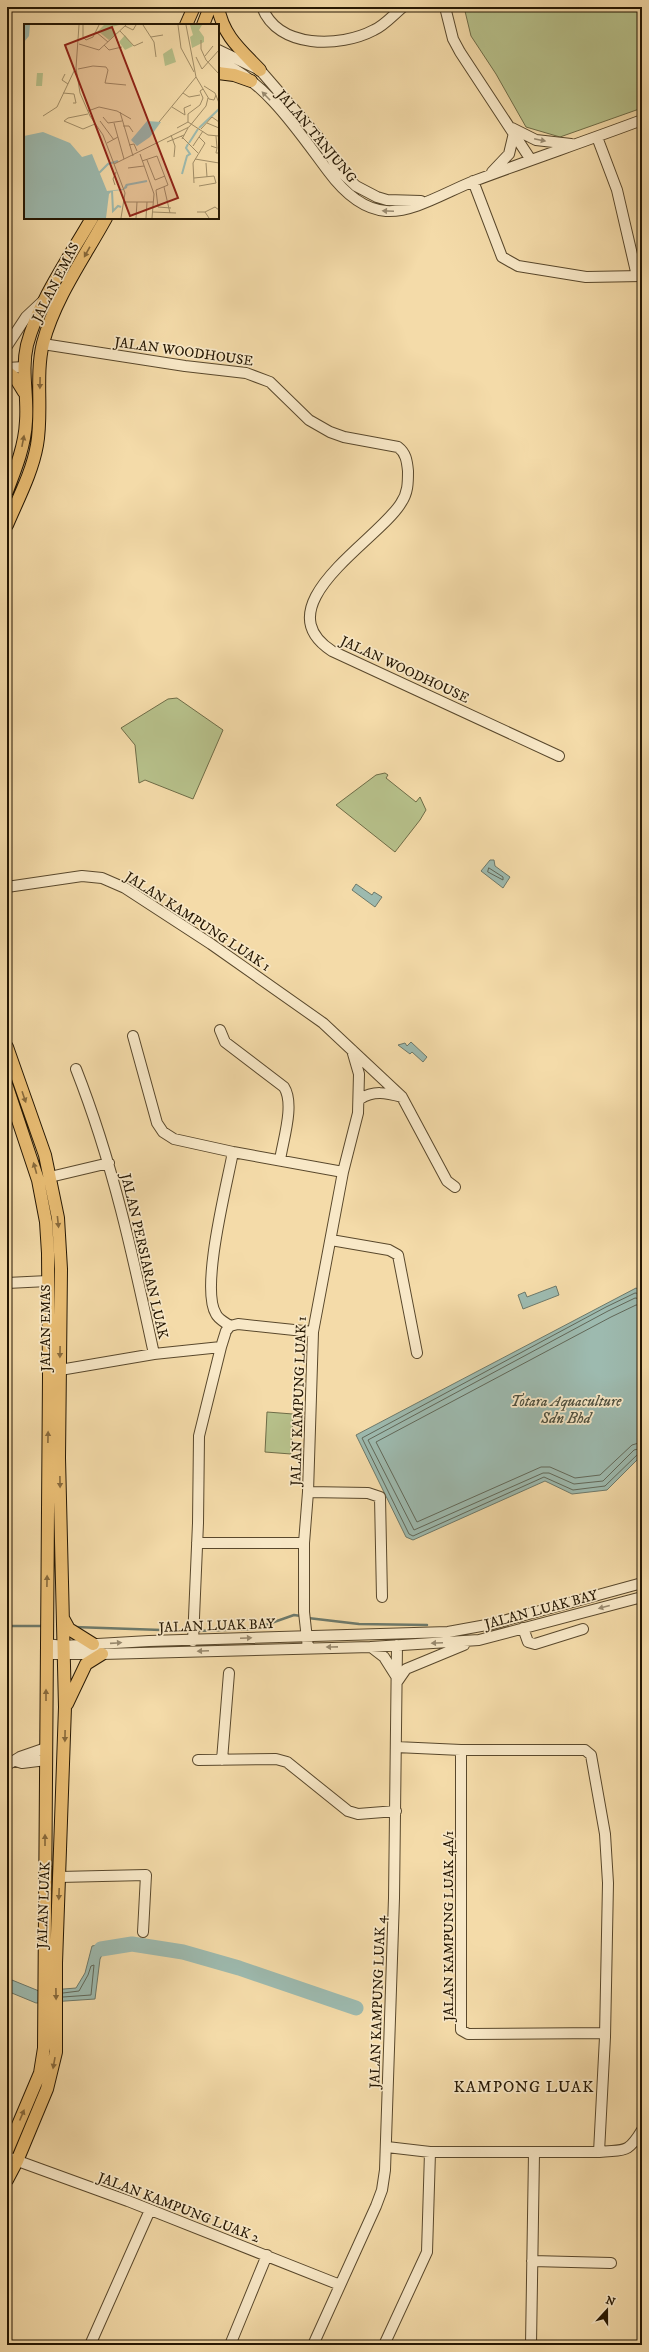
<svg xmlns="http://www.w3.org/2000/svg" width="649" height="2352" font-family="'IM FELL DW Pica',serif">
	<style>
		.green { fill: #b7c18b; stroke: #6e6c47 }
		.water { fill: #9dbaaf; stroke: #6d796a }
		.lines { fill: none; stroke-linecap: round; stroke-linejoin: round }
		.shore { stroke: #616859; stroke-width: 1 }
		.stream { stroke: #6d796a; stroke-width: 2.5 }
		.river { stroke: #9dbaaf; stroke-width: 15 }
		.minor-casing { stroke: #59482c; stroke-width: 12 }
		.major-casing { stroke: #251703; stroke-width: 14 }
		.minor { stroke: #f8e8c7; stroke-width: 10 }
		.major { stroke: #eabe74; stroke-width: 12 }
		.oneway { fill: #998a6f }
		.oneway2 { fill: #886a3c }
		.labels { text-anchor: middle; stroke-width: 3.5; stroke-linejoin: round; paint-order: stroke }
		.street-label { font-size: 14px; fill: #251703; stroke: #f8e8c7 }
		.water-label { font-size: 15px; font-style: italic; fill: #4f503f; stroke: #f8e8c7 }
		.quarter-label { font-size: 16px; letter-spacing: 1px; fill: #251703; stroke: #f8e8c7 }
		.inset-river { fill: none; stroke: #9dbaaf; stroke-width: 2 }
		.inset-road { fill: none; stroke: #a18d67; stroke-width: 1 }
		.view { fill: #8f2418; fill-opacity: 0.15; stroke: #8f2418; stroke-width: 2 }
		.inset-edge { fill: none; stroke: #251703; stroke-width: 2 }
	</style>
	<rect width="100%" height="100%" fill="#f4dba9"/>
	<filter id="stains"><feTurbulence type="fractalNoise" baseFrequency=".005" numOctaves="4"/><feColorMatrix values="0 0 0 0 .2 0 0 0 0 .09 0 0 0 0 .02 0 0 0 .5 -.17"/></filter>
	<radialGradient id="worn" r=".72"><stop offset=".6" stop-color="#630" stop-opacity="0"/><stop offset="1" stop-color="#630" stop-opacity=".3"/></radialGradient>
	<path class="green" d="M464,7H642V108L560,137L526,127L496,74L471,36Z
		M177,698L223,730L193,799L145,780L139,783L135,745L121,728L168,699Z
		M385,773L388,775L386,778L416,802L420,797L426,810L420,820L395,852L336,805L376,775Z
		M267,1412L293,1414L291,1454L265,1452Z"/>
	<path class="water" d="M490,860H494L495,866L510,877L503,888L481,871Z
		M356,884L372,895L374,892L382,897L375,907L352,890Z
		M411,1042L427,1057L423,1062L412,1052L410,1054L398,1045L405,1043L407,1046Z
		M556,1286L559,1295L523,1309L518,1295L525,1292L527,1297Z
		M636,1288L642,1291V1455L607,1490L572,1494L545,1481L413,1540L406,1537L356,1435Z
		M119,1941L122,1950H113L102,1955L100,1959L95,1999L36,2003L7,1991V1978L39,1991L76,1988L85,1973L92,1946Z"/>
	<g class="lines">
		<path class="shore" d="M489,868L503,877V880L488,872Z
			M642,1294L635,1293L606,1307L362,1438L409,1534L413,1536L544,1477L573,1490L605,1486L638,1454L642,1453
			M642,1299L635,1298L608,1311L368,1440L414,1530L543,1473H549L574,1484L603,1481L634,1450L642,1448
			M642,1305H636L611,1317L376,1442L417,1522L541,1467H550L575,1478L600,1475L632,1445L642,1442
			M63,1993L79,1991L88,1975L91,1966L94,1965L91,1995L63,1997"/>
		<path class="stream" d="M308,1618L359,1624L427,1625
			M7,1626H44
			M74,1627L191,1631
			M196,1631L254,1629L294,1615L301,1616"/>
		<path class="river" d="M101,1949L132,1944L183,1952L239,1968L356,2008"/>
		<defs>
			<path id="minor" d="M262,7C278,49 340,48 374,30C385,25 394,14 403,7
				M445,7L453,39L460,52L531,160
				M218,50L260,70L318,137L339,170L356,186L377,197L387,200L421,201
				M218,61C265,80 298,131 328,171C342,190 361,209 386,211C413,213 448,191 474,181C530,160 586,141 642,120
				M512,128L536,140L571,144
				M597,137L617,190L637,276
				M492,172L509,154L514,133
				M473,181L502,257L518,266L586,277L642,276
				M43,344L185,366L246,373L270,382L309,420L330,432L344,437L398,447C406,453 407,461 408,471C408,483 408,493 401,503C379,540 262,605 332,651L559,756
				M7,346L26,317L43,301
				M7,368L24,367
				M7,887L82,876L102,878L125,888L211,944L323,1023L402,1097L447,1181L455,1187
				M220,1030L225,1042L284,1087C295,1104 283,1140 280,1160
				M133,1036L157,1123L163,1132L174,1139L233,1152L343,1172
				M76,1069C113,1163 133,1256 154,1354
				M360,1099C374,1090 386,1093 402,1097
				M50,1177L109,1163
				M331,1240L389,1250L398,1255L417,1353
				M7,1283L48,1281
				M230,1326C226,1323 218,1319 216,1314C200,1289 227,1184 233,1152
				M230,1326L238,1324L313,1332
				M60,1370L154,1354L221,1347
				M308,1492L368,1493L380,1497L382,1597
				M197,1543H304
				M523,1628L528,1642L535,1644L583,1629
				M193,1641L198,1523L199,1436L221,1347L226,1331L230,1326
				M46,1644L63,1646L149,1641L448,1632L492,1624L642,1583
				M371,1647L384,1657L396,1676
				M308,1648L304,1612V1543L308,1492L313,1332L343,1172L358,1113L359,1074L352,1050
				M46,1654H102L371,1647L479,1640L642,1597
				M397,1682L406,1669L464,1645
				M396,1747L461,1750H585L591,1755L605,1834L608,1883L605,2037L599,2152
				M461,1750V2030L468,2034L605,2033
				M198,1760L276,1759L287,1762L348,1811L358,1814L396,1811
				M222,1760L229,1673
				M16,1761L22,1763L46,1760
				M7,1765L20,1757L46,1748
				M59,1877L146,1875L143,1932
				M387,2147L430,2152H599C624,2149 627,2155 642,2130
				M7,2157L128,2201L340,2285
				M532,2261L611,2263
				M90,2345L150,2210
				M230,2345L267,2255
				M313,2345L376,2206L382,2190L385,2170L394,1898L397,1645
				M384,2345L427,2252L430,2152
				M531,2345L534,2153"/>
			<path id="major" d="M218,7C223,36 241,50 260,70
				M186,25L194,7
				M203,25L210,7
				M218,73L234,75L251,81
				M7,372L16,379L24,392
				M7,491C16,468 25,445 26,421C28,395 21,371 27,345C39,300 69,258 92,218
				M7,525C18,499 32,473 37,445C43,412 35,376 43,343C55,298 84,258 106,218
				M7,1047L45,1155L58,1218L61,1269L59,1458L65,1707L56,1963V2052L47,2089L17,2161L7,2180
				M7,1087L38,1180L46,1222L48,1253L49,1376L44,2048L40,2073L7,2151
				M63,1618L69,1629L93,1644
				M67,1704L86,1664L102,1654"/>
		</defs>
		<use href="#minor" class="minor-casing"/>
		<use href="#major" class="major-casing"/>
		<use href="#minor" class="minor"/>
		<use href="#major" class="major"/>
	</g>
	<defs><path id="oneway-solid" d="M-6-.8H1V-3.2L6.5 0L1 3.2V.8H-6Z"/></defs>
	<g class="oneway">
		<use href="#oneway-solid" transform="translate(266 96) rotate(-134)"/>
		<use href="#oneway-solid" transform="translate(540 140) rotate(12)"/>
		<use href="#oneway-solid" transform="translate(388 211) rotate(-177)"/>
		<use href="#oneway-solid" transform="translate(604 1607) rotate(165)"/>
		<use href="#oneway-solid" transform="translate(246 1638) rotate(-3)"/>
		<use href="#oneway-solid" transform="translate(116 1643) rotate(-4)"/>
		<use href="#oneway-solid" transform="translate(437 1643) rotate(178)"/>
		<use href="#oneway-solid" transform="translate(332 1647) rotate(179)"/>
		<use href="#oneway-solid" transform="translate(203 1651) rotate(178)"/>
	</g>
	<g class="oneway2">
		<use href="#oneway-solid" transform="translate(87 252) rotate(119)"/>
		<use href="#oneway-solid" transform="translate(40 383) rotate(91)"/>
		<use href="#oneway-solid" transform="translate(23 441) rotate(-79)"/>
		<use href="#oneway-solid" transform="translate(24 1097) rotate(71)"/>
		<use href="#oneway-solid" transform="translate(35 1168) rotate(-106)"/>
		<use href="#oneway-solid" transform="translate(58 1222) rotate(84)"/>
		<use href="#oneway-solid" transform="translate(60 1352) rotate(91)"/>
		<use href="#oneway-solid" transform="translate(48 1437) rotate(-89)"/>
		<use href="#oneway-solid" transform="translate(60 1482) rotate(89)"/>
		<use href="#oneway-solid" transform="translate(47 1581) rotate(-89)"/>
		<use href="#oneway-solid" transform="translate(46 1695) rotate(-90)"/>
		<use href="#oneway-solid" transform="translate(65 1736) rotate(91)"/>
		<use href="#oneway-solid" transform="translate(45 1840) rotate(-90)"/>
		<use href="#oneway-solid" transform="translate(59 1894) rotate(92)"/>
		<use href="#oneway-solid" transform="translate(56 1994) rotate(89)"/>
		<use href="#oneway-solid" transform="translate(54 2063) rotate(100)"/>
		<use href="#oneway-solid" transform="translate(22 2115) rotate(-67)"/>
	</g>
	<g class="labels">
		<g class="street-label">
			<text transform="translate(317 136) rotate(50)" y="5">JALAN TANJUNG</text>
			<text transform="translate(55 282) rotate(-63)" y="5">JALAN EMAS</text>
			<text transform="translate(184 351) rotate(8)" y="5">JALAN WOODHOUSE</text>
			<text transform="translate(405 669) rotate(25)" y="5">JALAN WOODHOUSE</text>
			<text transform="translate(198 921) rotate(33)" y="5">JALAN KAMPUNG LUAK 1</text>
			<text transform="translate(145 1256) rotate(77)" y="5">JALAN PERSIARAN LUAK</text>
			<text transform="translate(45 1328) rotate(-90)" y="5">JALAN EMAS</text>
			<text transform="translate(298 1401) rotate(-88)" y="5">JALAN KAMPUNG LUAK 1</text>
			<text transform="translate(541 1609) rotate(-15)" y="5">JALAN LUAK BAY</text>
			<text transform="translate(217 1625) rotate(-2)" y="5">JALAN LUAK BAY</text>
			<text transform="translate(43 1905) rotate(-88)" y="5">JALAN LUAK</text>
			<text transform="translate(448 1926) rotate(-90)" y="5">JALAN KAMPUNG LUAK 4A/1</text>
			<text transform="translate(377 2002) rotate(-88)" y="5">JALAN KAMPUNG LUAK 4</text>
			<text transform="translate(179 2207) rotate(21)" y="5">JALAN KAMPUNG LUAK 2</text>
		</g>
		<g class="water-label">
			<text x="566" y="1406">Totara Aquaculture<tspan x="566" dy="17">Sdn Bhd</tspan></text>
		</g>
		<g class="quarter-label">
			<text x="524" y="2092">KAMPONG LUAK</text>
		</g>
	</g>
	<g transform="translate(24 24)">
		<rect width="195" height="195" fill="#f4dba9"/>
		<path d="M80,1H95L88,3L92,10L85,16L74,7ZM166,1H178L175,6L180,13V18L168,24L166,13L169,11ZM101,11L109,22L101,26L95,18ZM148,24L152,38L141,42L139,30ZM13,49H19L18,62H12Z" fill="#b7c18b"/>
		<path d="M0,1H6L5,12L0,18ZM123,97L137,98L126,113L113,122L107,116ZM19,108L46,119L58,133L68,130L83,167L99,165L102,160H104L103,164L99,166L88,167L85,170L82,194H0V112Z" fill="#9dbaaf"/>
		<path class="inset-river" d="M175,104L195,85M165,119L174,105M75,149L84,140L94,137M158,150L163,132L166,130L162,124L164,120M102,161L123,157M88,167L89,187L94,182L97,183"/>
		<path class="inset-road" d="M55,1L52,44L56,69L66,92L79,111L101,169L97,194M59,1V13L62,16L69,13L75,1M119,1L130,18L132,33M154,1L157,24L170,48M162,1L172,53L185,75L190,76L192,71M101,2L109,6L112,1M96,7L110,22L119,18M72,8L84,18M127,13L139,11M177,16V25L182,36L195,50M55,20L75,26L102,1M80,21L85,26L98,23M181,32L189,22M172,33L178,45L195,26M54,45L69,42L82,43L84,46L81,59L102,61M41,50L38,56L44,60M180,62L191,69L195,79M179,65L176,67L179,74L176,81L164,90V98L184,111L195,112M39,69L50,70L52,79H49M159,69L165,73L176,71M148,83L161,91L160,84L167,81M64,87L75,83L93,87L107,95M96,88L109,132M64,90L44,94L40,97L59,105L71,100M19,92L33,83L51,45M79,93L84,99L98,97M76,97L90,116M135,98L172,53M90,99L100,135M183,99L195,104M99,102H105L109,108M153,104L164,98M177,105L188,93L195,98M147,111L151,122L150,133M157,112L174,129M192,112L193,124M158,115L164,104M143,118L160,111M83,119L94,113M105,121L110,120L113,127M169,122L179,107M187,122L193,124L192,129H195M116,130L130,170L128,194M171,135L195,139M123,136L131,156L141,152M118,137L133,132L144,161M182,139L183,153M90,140L165,103L182,82L184,74M104,144L120,142M170,154L190,152L192,159L175,162M170,159L169,139L181,119L175,113M91,161L89,155L92,148M140,163L146,189M132,166L134,183L147,184M132,166L144,161M101,178H129M129,188L152,189M173,188H181L185,194M181,188L191,183L195,186M112,194L113,178M122,194L123,178"/>
		<path class="view" d="M88,3L154,174L106,192L41,21Z"/>
		<rect width="195" height="195" class="inset-edge"/>
	</g>
	<rect width="649" height="2352" fill="none" stroke="#f4dba9" stroke-width="24"/>
	<rect x="8" y="8" width="633" height="2336" fill="none" stroke="#251703" stroke-width="2"/>
	<rect x="12" y="12" width="625" height="2328" fill="none" stroke="#251703"/>
	<g transform="translate(607 2310) rotate(21)" stroke="#f8e8c7" stroke-width="3" paint-order="stroke">
	<path d="M0-3L7 15L0 10L-7 15Z" fill="#251703"/>
	<text y="-6" font-size="11" font-weight="bold" text-anchor="middle" fill="#251703">N</text>
	</g>
	<rect width="100%" height="100%" filter="url(#stains)"/>
	<rect width="100%" height="100%" fill="url(#worn)"/>
</svg>
